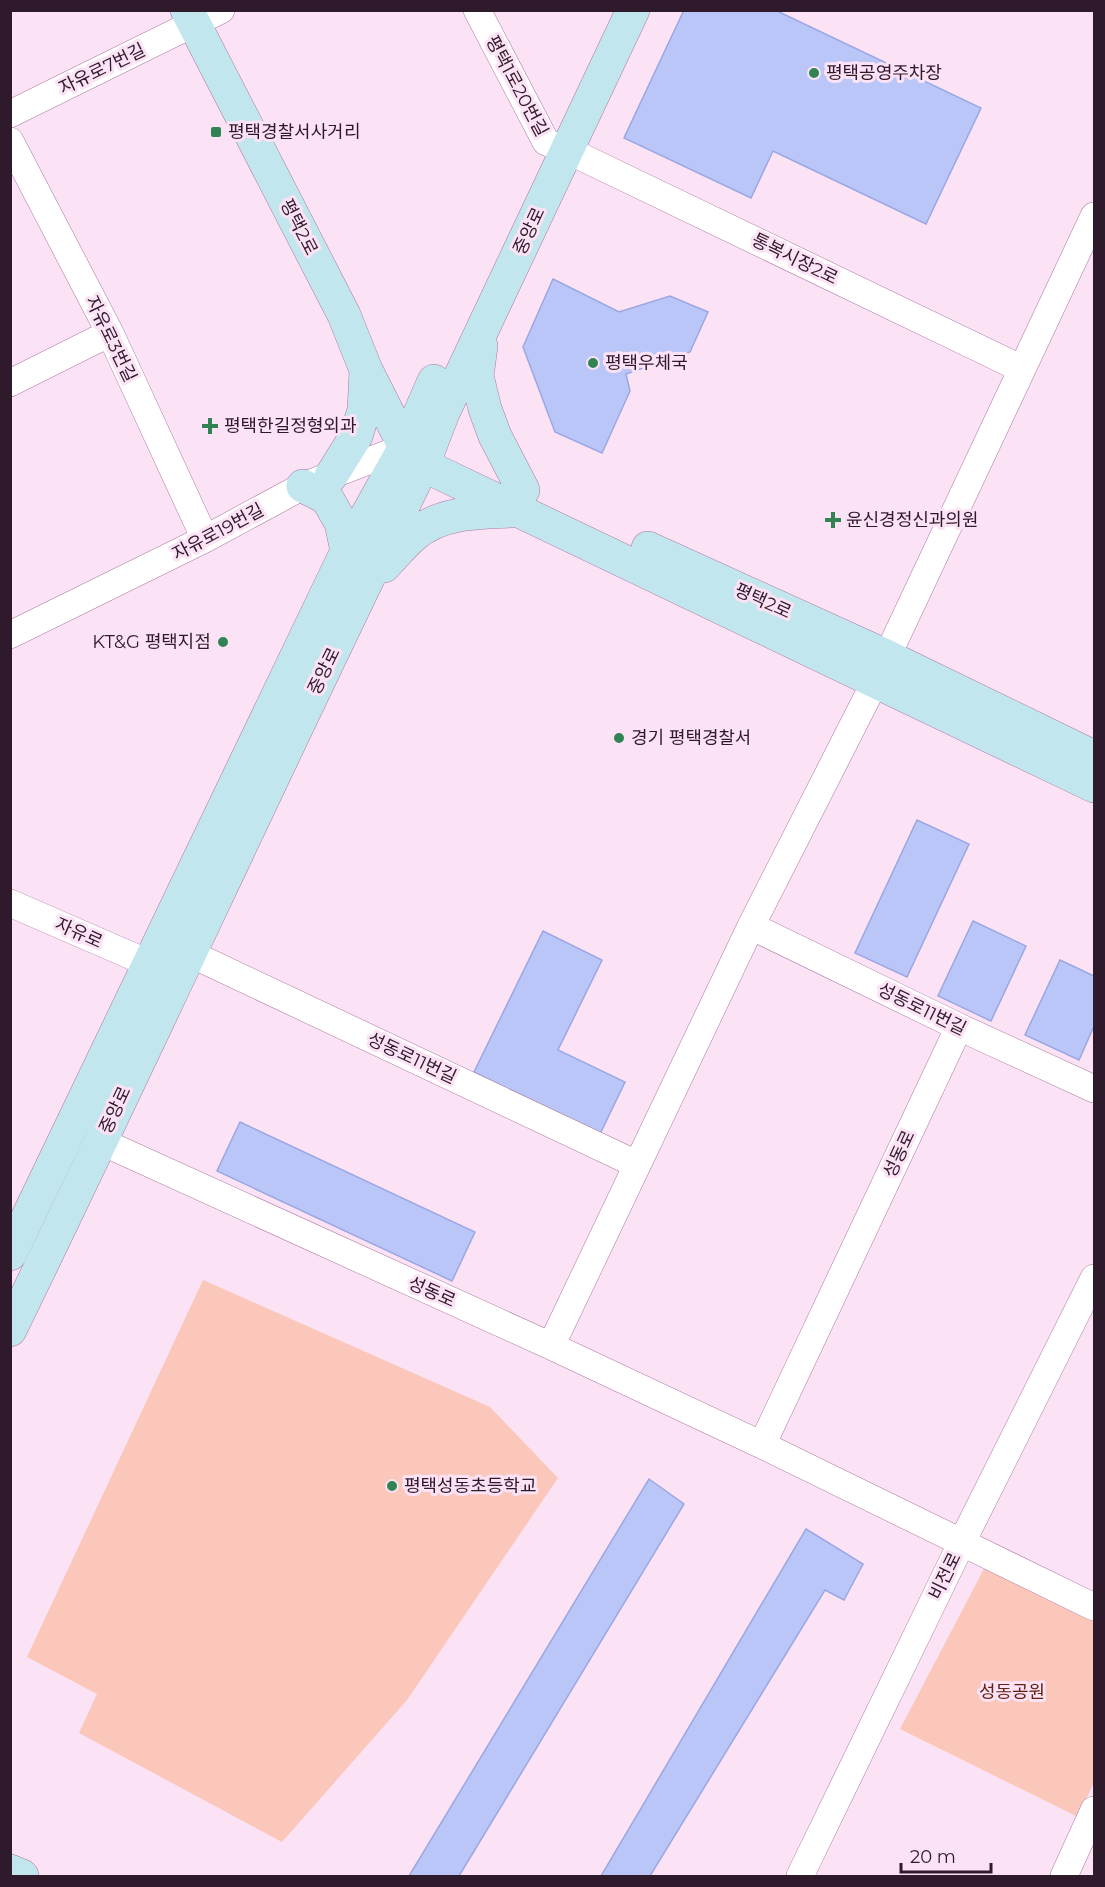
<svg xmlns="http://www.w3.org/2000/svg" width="1105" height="1887" font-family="Montserrat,'Noto Sans KR',sans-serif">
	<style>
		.green { fill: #fbc7ba }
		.building { fill: #bbc6f8; stroke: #9aa7e3; stroke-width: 1.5 }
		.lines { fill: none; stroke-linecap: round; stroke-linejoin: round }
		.street-casing { stroke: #af79a3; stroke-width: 28 }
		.secondary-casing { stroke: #af79a3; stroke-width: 34 }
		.street { stroke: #fff; stroke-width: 27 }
		.secondary { stroke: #c2e6ed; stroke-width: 33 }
		.poi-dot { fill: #328354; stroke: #fbe2f4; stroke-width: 2 }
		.labels { text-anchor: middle; stroke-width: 6; stroke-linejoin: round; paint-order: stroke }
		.street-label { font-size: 18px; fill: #2f1a2b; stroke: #fbe2f4 }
		.poi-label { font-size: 18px; fill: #2f1a2b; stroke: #fbe2f4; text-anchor: start }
		.park-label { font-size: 18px; fill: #662110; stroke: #fbe2f4 }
	</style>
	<rect width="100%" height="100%" fill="#fbe2f4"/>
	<path class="green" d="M203,1280L490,1407L558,1478L407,1700L282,1842L79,1733L97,1694L27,1657Z
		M986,1565L1094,1617V1782L1078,1817L900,1729Z"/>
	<path class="building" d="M684,10H775L981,108L926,224L773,151L751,198L624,138Z
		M553,279L619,312L670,296L708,312L690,352L626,374L630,391L602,453L555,432L523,347Z
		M917,820L969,844L907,977L855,953Z
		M973,921L1026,946L991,1021L938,996Z
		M543,931L602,960L558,1050L625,1082L600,1134L474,1072Z
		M1060,960L1094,976V1026L1079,1060L1025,1035Z
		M240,1122L475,1232L452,1281L217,1171Z
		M649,1479L684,1504L459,1876H409Z
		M806,1529L863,1564L844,1600L825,1590L650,1876H601Z"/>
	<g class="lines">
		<defs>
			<path id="street" d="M477,10L546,142L567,150L1022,369
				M10,114L221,10
				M10,141L110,333L205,539
				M10,383L110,333
				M10,635L205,539L303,486L405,447L414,446
				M10,903L148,963
				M751,926L959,1027L1094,1089
				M189,953L636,1164
				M100,1141L551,1346L762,1445L1094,1607
				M551,1346L751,926L875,682L1094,216
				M762,1445L959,1027
				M800,1876L962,1542L1094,1278
				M1064,1876L1094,1810"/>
			<path id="secondary" d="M187,10L344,315L366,370L405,447L423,465L1094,786
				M481,346L477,376L485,409L495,436L523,490
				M331,476L356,436L364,410L366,370
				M303,486L327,498L341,523L347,551
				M648,548L886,656L1094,757
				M384,566C394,556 403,544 414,535C440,512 479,512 512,511
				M10,1254L347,551L405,447L434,381
				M10,1330C150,1043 282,752 423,465L443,413L633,10
				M10,1871L22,1876"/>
		</defs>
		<use href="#street" class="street-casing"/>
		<use href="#secondary" class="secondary-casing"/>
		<use href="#street" class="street"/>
		<use href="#secondary" class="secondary"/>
	</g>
	<g class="poi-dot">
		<circle cx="814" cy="73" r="6"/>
		<rect x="210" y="126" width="12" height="12" rx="3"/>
		<circle cx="593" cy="363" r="6"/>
		<path d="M207 417h6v6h6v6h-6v6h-6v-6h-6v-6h6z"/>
		<path d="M830 511h6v6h6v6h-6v6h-6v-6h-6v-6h6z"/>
		<circle cx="223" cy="642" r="6"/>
		<circle cx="619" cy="738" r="6"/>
		<circle cx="392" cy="1486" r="6"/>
	</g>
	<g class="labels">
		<g class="street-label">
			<text transform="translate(102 69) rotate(-26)" y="6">자유로7번길</text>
			<text transform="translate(517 86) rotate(62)" y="6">평택1로20번길</text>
			<text transform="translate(299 227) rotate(63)" y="6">평택2로</text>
			<text transform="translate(529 231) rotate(-65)" y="6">중앙로</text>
			<text transform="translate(795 259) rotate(26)" y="6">통복시장2로</text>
			<text transform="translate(111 339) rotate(64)" y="6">자유로3번길</text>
			<text transform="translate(218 532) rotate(-28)" y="6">자유로19번길</text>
			<text transform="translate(763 601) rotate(24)" y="6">평택2로</text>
			<text transform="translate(324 671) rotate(-64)" y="6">중앙로</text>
			<text transform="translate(79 933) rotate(24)" y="6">자유로</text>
			<text transform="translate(922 1009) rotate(26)" y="6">성동로11번길</text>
			<text transform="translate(412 1058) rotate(25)" y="6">성동로11번길</text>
			<text transform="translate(115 1110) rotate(-65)" y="6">중앙로</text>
			<text transform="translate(899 1154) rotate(-65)" y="6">성동로</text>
			<text transform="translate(432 1292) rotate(24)" y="6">성동로</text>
			<text transform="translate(945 1576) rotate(-64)" y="6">비전로</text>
		</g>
		<g class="poi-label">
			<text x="826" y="79">평택공영주차장</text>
			<text x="228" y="138">평택경찰서사거리</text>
			<text x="605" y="369">평택우체국</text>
			<text x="224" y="432">평택한길정형외과</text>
			<text x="846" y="526">윤신경정신과의원</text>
			<text x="211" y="648" text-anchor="end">KT&amp;G 평택지점</text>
			<text x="631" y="744">경기 평택경찰서</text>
			<text x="404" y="1492">평택성동초등학교</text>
		</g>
		<g class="park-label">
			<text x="1012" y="1698">성동공원</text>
		</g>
	</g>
	<rect width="1105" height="1887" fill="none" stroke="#2f1a2b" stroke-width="24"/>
	<path d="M901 1863v9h90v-9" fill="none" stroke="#2f1a2b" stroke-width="3"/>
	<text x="910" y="1863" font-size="18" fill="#2f1a2b" stroke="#fbe2f4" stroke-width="4.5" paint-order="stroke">20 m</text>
</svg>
